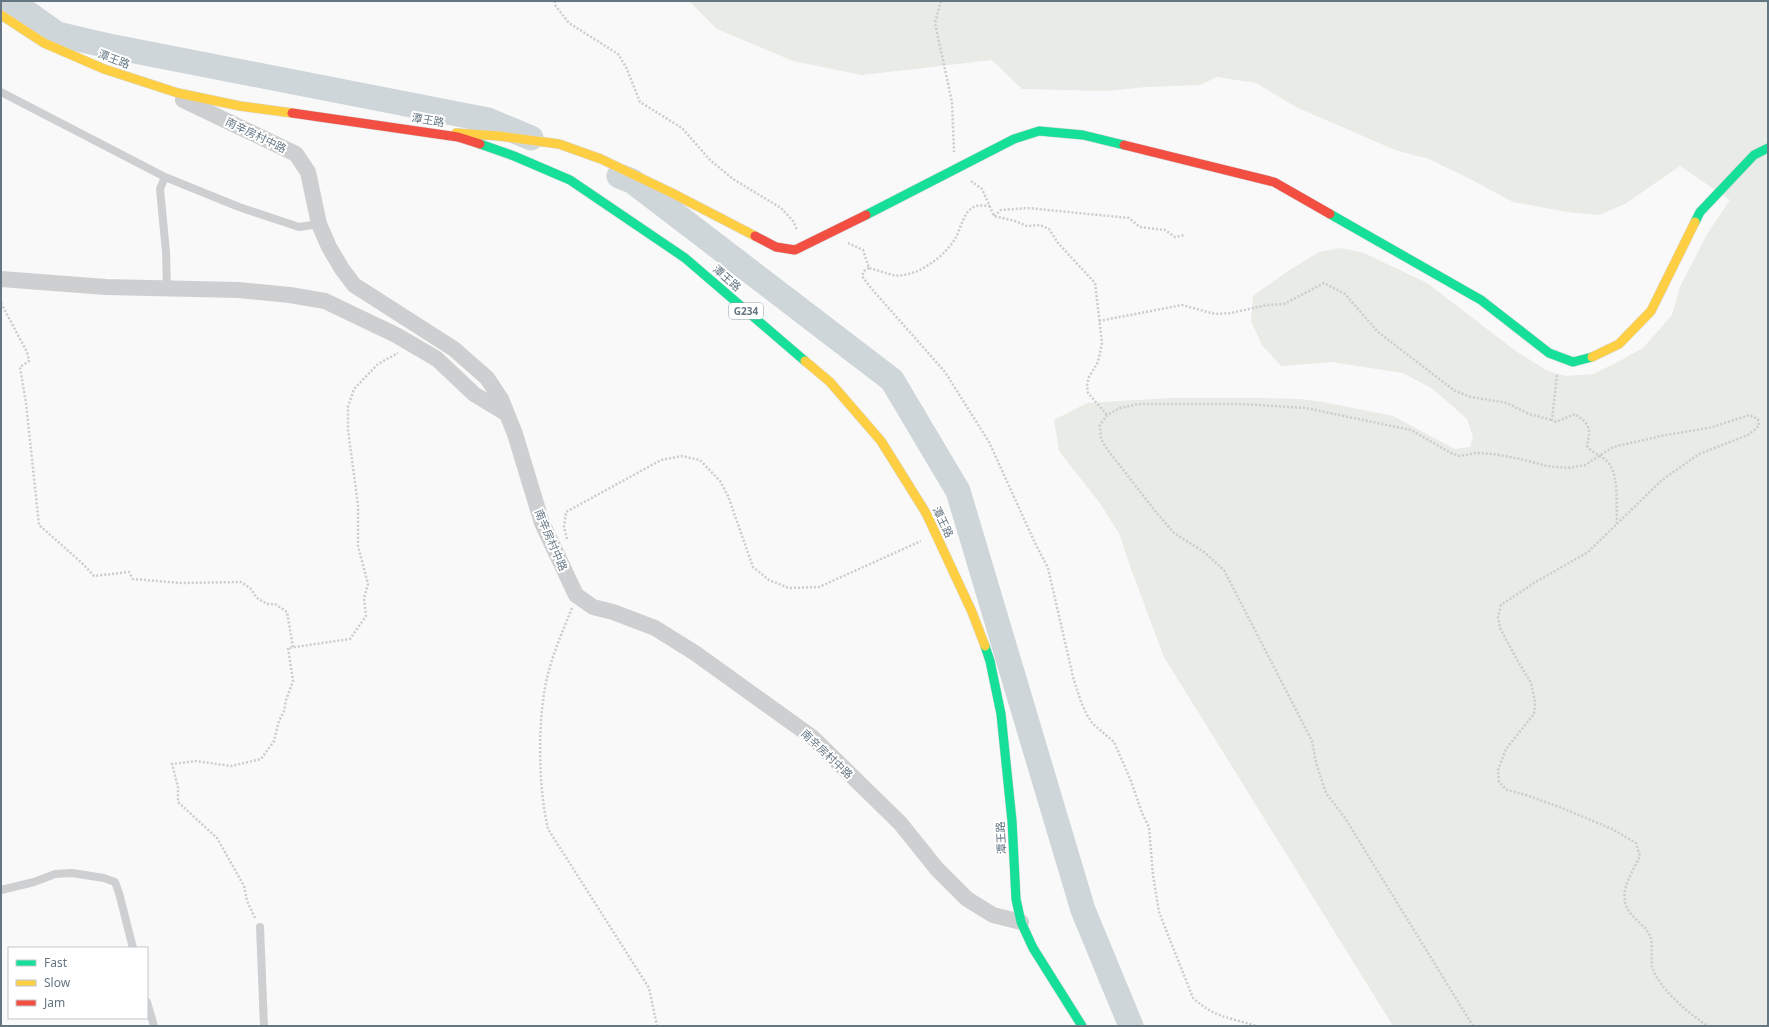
<svg xmlns="http://www.w3.org/2000/svg" width="1769" height="1027" font-family="'Noto Sans','Noto Sans SC',sans-serif">
	<style>
		.green { fill: #e8ebe6 }
		.lines { fill: none; stroke-linecap: round; stroke-linejoin: round }
		.river { stroke: #ced6d9; stroke-width: 25 }
		.fast-casing { stroke: #d5d6d7; stroke-width: 10 }
		.slow-casing { stroke: #d5d6d7; stroke-width: 10 }
		.jam-casing { stroke: #d5d6d7; stroke-width: 10 }
		.path { stroke: #cbcccd; stroke-width: 2.5; stroke-dasharray: 2 2; stroke-linecap: butt }
		.lane { stroke: #cecfd0; stroke-width: 8 }
		.street { stroke: #cecfd0; stroke-width: 16 }
		.fast { stroke: #16e098; stroke-width: 9 }
		.slow { stroke: #ffcf43; stroke-width: 9 }
		.jam { stroke: #f24e42; stroke-width: 9 }
		.labels { text-anchor: middle; stroke-width: 4; stroke-linejoin: round; paint-order: stroke }
		.shield { fill: #fff; stroke: #939fa8; stroke-width: 1 }
		.shield-label { font-size: 10px; font-weight: bold; fill: #657683 }
		.street-label { font-size: 11px; fill: #657683; stroke: #fff }
	</style>
	<rect width="100%" height="100%" fill="#f9f9f9"/>
	<path class="green" d="M689,1H1768V1026H1393L1164,657L1130,566L1119,533L1099,502L1059,451L1054,420L1087,403L1171,398H1260L1300,399L1323,402L1393,416L1455,449L1470,447L1473,437L1467,419L1433,389L1403,373L1332,362L1281,366L1262,345L1251,321L1253,296L1285,273L1319,252L1341,248L1364,253L1427,283L1517,352L1548,371L1566,376L1593,374L1616,363L1643,348L1672,315L1680,287L1707,234L1730,200L1680,166L1625,204L1599,215L1568,212L1513,202L1470,179L1429,159L1395,150L1296,107L1256,83L1217,77L1200,85L1146,87L1106,91L1022,89L992,60L862,75L793,61L717,29Z"/>
	<g class="lines">
		<path class="river" d="M11,1L57,34L104,45L488,120L531,138
			M619,176L632,181L892,380L958,491L1083,910L1131,1026"/>
		<defs>
			<path id="fast" d="M480,144L514,156L570,180L685,258L805,361
				M1330,214L1481,300L1549,353L1573,362L1592,357
				M866,215L1014,139L1039,131L1083,135L1124,145
				M1695,222L1700,212L1754,155L1768,148
				M985,646L990,661L1001,714L1012,821L1016,899L1021,922L1033,948L1082,1026"/>
			<path id="slow" d="M1,15L44,43L104,69L178,93L240,106L292,113
				M456,133L499,136L559,144L601,159L672,193L755,236
				M1592,357L1619,344L1651,311L1695,222
				M805,361L830,382L881,441L926,513L972,612L985,646"/>
			<path id="jam" d="M292,113L458,137L480,144
				M1124,145L1274,182L1330,214
				M755,236L776,247L795,250L866,215"/>
		</defs>
		<use href="#fast" class="fast-casing"/>
		<use href="#slow" class="slow-casing"/>
		<use href="#jam" class="jam-casing"/>
		<path class="path" d="M555,1V5L569,23L618,54L626,67L640,102L682,128L710,160L733,179L781,208L793,221L797,230
			M941,1L935,23L952,102L954,152
			M971,181L982,189L994,216L1015,221L1027,226L1040,225L1049,229L1058,243L1095,283L1102,343L1098,362L1089,377L1087,385L1088,393L1107,415
			M994,216L1001,210L1028,208L1129,218L1140,227L1165,230L1175,237L1185,235
			M848,243L863,250L869,268C877,270 885,273 893,275C915,279 946,256 956,237C961,228 963,214 972,208C977,204 984,206 990,206
			M869,268L864,271L862,276L871,288L945,372L989,442L1035,543L1048,568L1073,677L1081,702L1087,715L1093,724L1114,742L1131,781L1142,813L1149,827L1153,875L1159,912L1193,998C1215,1018 1229,1017 1256,1026
			M1,303L27,352L29,361L20,367L26,403L39,525L83,564L94,576L129,572L133,579L181,583L241,582L250,588L257,598L267,604H275L287,612L293,647
			M1099,321L1182,305L1215,314L1231,313L1267,305L1284,304L1324,283L1345,294L1378,332L1455,391L1471,397L1507,403L1529,414L1552,420
			M1557,375L1552,420L1556,422L1575,414C1590,424 1591,428 1587,446C1593,454 1604,456 1610,465C1619,479 1616,507 1617,524
			M567,539L564,527L566,512L661,460L682,456L700,460L720,481L728,496L753,567L769,580L789,588L819,587L921,541
			M572,608C563,630 554,651 548,674C537,716 538,786 548,829L649,988L657,1026
			M255,918L247,901L244,886L217,838L178,802V787L172,764L196,761L231,766L261,759L274,741L279,721L284,711L286,700L293,681L288,648L350,639L366,616L364,598L368,584L358,546V505L348,430V407L354,389L378,364L398,353
			M1473,1026L1345,818L1326,793L1316,763L1312,741L1224,570L1204,552L1174,533L1156,512L1107,449L1101,439L1100,425L1107,415L1120,408L1139,404H1241L1306,408L1411,430L1451,453L1460,456L1476,453L1493,454L1521,459L1547,466L1568,468L1585,465L1613,447L1661,436L1713,427L1749,415L1758,419L1759,426L1748,435L1699,454L1662,480L1588,552L1534,583L1501,605L1498,617L1500,628L1516,658L1531,683L1535,702L1534,714L1506,749L1498,770L1499,782L1507,790L1526,795L1562,808L1612,829L1636,843L1640,856C1631,875 1615,896 1632,915C1637,921 1647,928 1650,936C1653,942 1651,957 1652,966C1657,987 1690,1015 1708,1026"/>
		<path class="lane" d="M1,92L165,177L239,207L299,227L319,224
			M165,177L160,189L166,252L167,289
			M1,890L34,882L55,874L72,873L104,878L115,882L119,893L133,948
			M260,927L264,1026
			M147,1002L154,1026"/>
		<path class="street" d="M183,100L296,154L308,172L319,224L329,247L342,269L354,285L454,349L487,378L501,399L515,434L542,523L576,595L593,607L613,612L655,628L695,653L812,737L900,823L937,869L967,899L993,915L1021,922
			M1,279L106,287L238,290L290,295L325,301L396,335L437,359L474,394L507,414"/>
		<use href="#fast" class="fast"/>
		<use href="#slow" class="slow"/>
		<use href="#jam" class="jam"/>
	</g>
	<g class="labels">
		<rect class="shield" x="729" y="303" width="34" height="16" rx="3"/>
		<g class="shield-label">
			<text x="746" y="315">G234</text>
		</g>
		<g class="street-label">
			<text transform="translate(114 59) rotate(20)" y="4">潭王路</text>
			<text transform="translate(428 120) rotate(9)" y="4">潭王路</text>
			<text transform="translate(256 135) rotate(26)" y="4">南辛房村中路</text>
			<text transform="translate(727 278) rotate(41)" y="4">潭王路</text>
			<text transform="translate(943 522) rotate(64)" y="4">潭王路</text>
			<text transform="translate(551 540) rotate(67)" y="4">南辛房村中路</text>
			<text transform="translate(827 754) rotate(43)" y="4">南辛房村中路</text>
			<text transform="translate(1001 838) rotate(-93)" y="4">潭王路</text>
		</g>
	</g>
	<rect width="1769" height="1027" fill="none" stroke="#657683" stroke-width="4"/>
	<rect x="8" y="947" width="140" height="72" fill="#ffffff" stroke="#c1c8cd"/>
	<rect x="16" y="960" width="20" height="6" fill="#16e098" stroke="#c1c8cd"/>
	<text x="44" y="967" font-size="12" fill="#657683">Fast</text>
	<rect x="16" y="980" width="20" height="6" fill="#ffcf43" stroke="#c1c8cd"/>
	<text x="44" y="987" font-size="12" fill="#657683">Slow</text>
	<rect x="16" y="1000" width="20" height="6" fill="#f24e42" stroke="#c1c8cd"/>
	<text x="44" y="1007" font-size="12" fill="#657683">Jam</text>
</svg>
